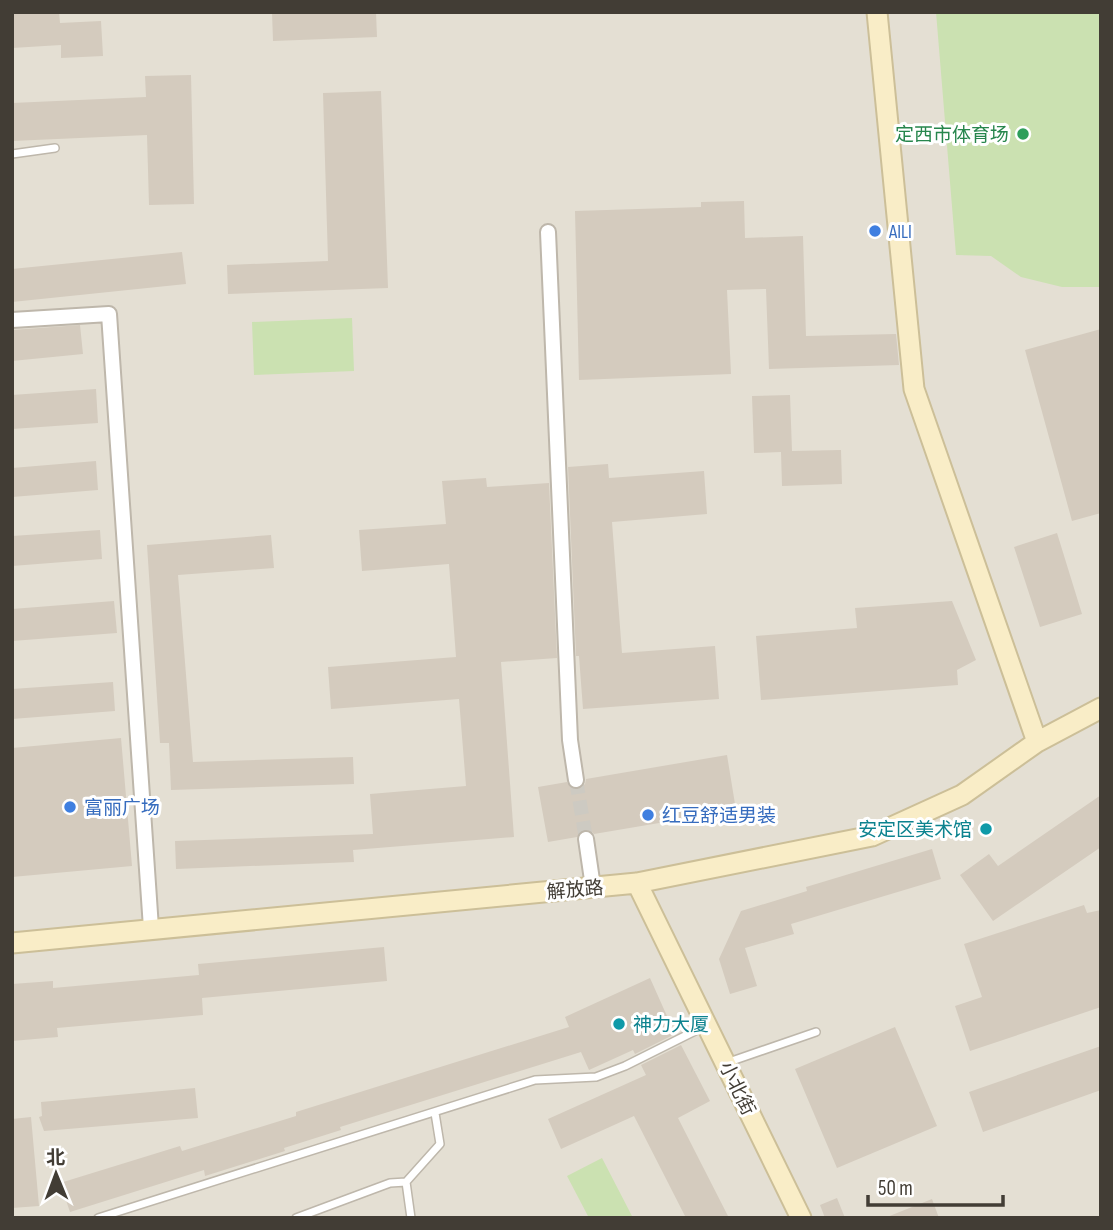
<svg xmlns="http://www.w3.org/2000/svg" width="1113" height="1230" font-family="'Sofia Sans Condensed','Noto Sans SC',sans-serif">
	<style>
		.residential { fill: #e4dfd3 }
		.green { fill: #cbe1b1 }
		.building { fill: #d4cbbe }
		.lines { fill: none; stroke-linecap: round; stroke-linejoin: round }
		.street-tunnel { stroke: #cdcac2; stroke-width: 14; stroke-dasharray: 14 7; stroke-linecap: butt }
		.lane-casing { stroke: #beb7ab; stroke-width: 10 }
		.street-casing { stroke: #beb7ab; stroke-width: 18 }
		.secondary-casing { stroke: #ccbf98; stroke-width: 23 }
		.lane { stroke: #fff; stroke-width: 7 }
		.street { stroke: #fff; stroke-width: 14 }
		.secondary { stroke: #f9edc7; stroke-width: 19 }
		.leisure-dot { fill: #2e9e5b; stroke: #fff; stroke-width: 2.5 }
		.shop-dot { fill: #3f7fe0; stroke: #fff; stroke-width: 2.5 }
		.culture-dot { fill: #0f9aa8; stroke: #fff; stroke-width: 2.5 }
		.labels { text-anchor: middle; stroke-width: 6; stroke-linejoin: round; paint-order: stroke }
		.leisure-label { font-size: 19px; fill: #27864d; stroke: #fff; text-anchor: end }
		.shop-label { font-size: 19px; fill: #366cbe; stroke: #fff; text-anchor: start }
		.culture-label { font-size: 19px; fill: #0d838f; stroke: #fff; text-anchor: end }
		.street-label { font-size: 19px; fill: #423d35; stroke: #fff }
	</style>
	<rect width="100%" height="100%" fill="#f0ede5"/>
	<path class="residential" d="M12,12H1101V1218H12Z"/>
	<path class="green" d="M936,12H1101V287H1062L1021,277L991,256L956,255Z
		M352,318L354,371L254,375L252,322Z
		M602,1158L633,1218H589L567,1176Z"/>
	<path class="building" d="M12,12H59L60,23L101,21L103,56L61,58V45L12,48Z
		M272,12H376L377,37L273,41Z
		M191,75L194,204L149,205L147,135L12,141V103L146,97L145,76Z
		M381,91L388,288L228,294L227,265L328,261L323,93Z
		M744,201L745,238L803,236L806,336L896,334L899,365L769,369L766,289L727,290L731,374L579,380L575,211L701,207V202Z
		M182,252L186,284L12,302V269Z
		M80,325L83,354L12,361V330Z
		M1101,329V513L1072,521L1025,350Z
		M96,389L98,423L12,429V395Z
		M790,395L792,451L841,450L842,484L782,486L781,452L754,453L752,396Z
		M96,461L98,490L12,497V468Z
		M608,464L609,478L704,471L707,514L612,522L622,653L715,646L719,699L583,709L579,656H576L568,467Z
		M486,478L487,487L549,483L557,658L501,662L514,837L353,850L354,862L176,869L175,841L373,834L370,794L466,786L459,699L331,709L328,667L456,657L449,564L362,571L359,530L446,524L442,481Z
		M100,530L102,559L12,566V536Z
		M1057,533L1082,614L1040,627L1014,547Z
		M271,535L274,568L178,575L193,762L353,757L354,784L171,790L169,743H160L147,545Z
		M114,601L117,633L12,641V609Z
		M952,601L976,660L957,670L958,685L761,700L756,636L857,628L855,608Z
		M113,682L115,711L12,719V689Z
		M121,738L132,866L12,877V748Z
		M727,755L736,810L594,834L590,830H584L577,837L548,842L538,787L567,782L572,789H578L585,784L586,779Z
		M1101,795V847L993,921L960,875L989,854L998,866Z
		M932,849L941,879L791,924L794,934L745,948L757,986L730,994L719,959L741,911L807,891L806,887Z
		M1084,905L1087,913L1101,910V1007L970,1051L955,1006L982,997L964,944Z
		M384,947L387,981L202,998L203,1015L57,1028L58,1037L12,1041V984L53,981V988L199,975L198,964Z
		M650,978L675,1034L635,1054L633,1050L589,1070L581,1052L340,1127L341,1130L284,1148L285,1151L205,1176L204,1170L70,1212L60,1183L180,1146L182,1151L296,1116V1112L569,1027L565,1017Z
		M895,1027L937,1126L837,1168L795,1069Z
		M681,1045L710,1101L678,1118L729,1218H686L634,1116L561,1149L548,1119L646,1075L641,1065Z
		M1101,1046V1090L983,1132L969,1092Z
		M195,1088L198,1118L44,1131L39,1117L42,1116L41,1102Z
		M31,1117L39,1206L12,1208V1119Z
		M837,1198L845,1218H825L820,1205Z
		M932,1199L939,1218H887V1217Z"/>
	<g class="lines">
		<path class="street-tunnel" d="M576,780L586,839"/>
		<defs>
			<path id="lane" d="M12,154L55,148
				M726,1063L816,1032
				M98,1218L535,1080L596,1077L625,1066L705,1026
				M296,1218L390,1183L406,1182
				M411,1218L406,1182L440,1144L435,1113"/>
			<path id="street" d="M548,232L570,740L576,780
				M12,320L109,314L151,928
				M586,839L593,887"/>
			<path id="secondary" d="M877,12L914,389L1037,742
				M637,883L801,1218
				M12,943L637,883L872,836L962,795L1037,742L1101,708"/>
		</defs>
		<use href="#lane" class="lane-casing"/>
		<use href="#street" class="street-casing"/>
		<use href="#secondary" class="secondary-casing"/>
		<use href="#lane" class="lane"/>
		<use href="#street" class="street"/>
		<use href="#secondary" class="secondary"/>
	</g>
	<circle class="leisure-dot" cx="1023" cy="134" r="7"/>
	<g class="shop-dot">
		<circle cx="875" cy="231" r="7"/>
		<circle cx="70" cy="807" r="7"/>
		<circle cx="648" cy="815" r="7"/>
	</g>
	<g class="culture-dot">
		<circle cx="986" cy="829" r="7"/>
		<circle cx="619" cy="1024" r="7"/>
	</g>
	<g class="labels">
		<g class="leisure-label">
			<text x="1009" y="141">定西市体育场</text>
		</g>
		<g class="shop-label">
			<text x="889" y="238">AILI</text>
			<text x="84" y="814">富丽广场</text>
			<text x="662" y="822">红豆舒适男装</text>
		</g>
		<g class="culture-label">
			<text x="972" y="836">安定区美术馆</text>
			<text x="633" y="1031" text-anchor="start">神力大厦</text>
		</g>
		<g class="street-label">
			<text transform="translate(575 889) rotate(-5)" y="7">解放路</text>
			<text transform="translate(738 1088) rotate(64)" y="7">小北街</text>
		</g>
	</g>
	<rect width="1113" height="1230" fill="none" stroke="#423d35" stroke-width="28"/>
	<g transform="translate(56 1174) rotate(359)" stroke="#ffffff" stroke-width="5" paint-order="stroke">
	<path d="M0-5L12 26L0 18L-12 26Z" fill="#423d35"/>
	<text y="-10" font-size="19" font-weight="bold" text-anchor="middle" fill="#423d35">北</text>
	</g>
	<path d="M868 1195v10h135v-10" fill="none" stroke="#423d35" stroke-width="3.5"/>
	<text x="878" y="1195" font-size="21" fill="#423d35" stroke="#ffffff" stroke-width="5" paint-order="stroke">50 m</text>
</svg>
